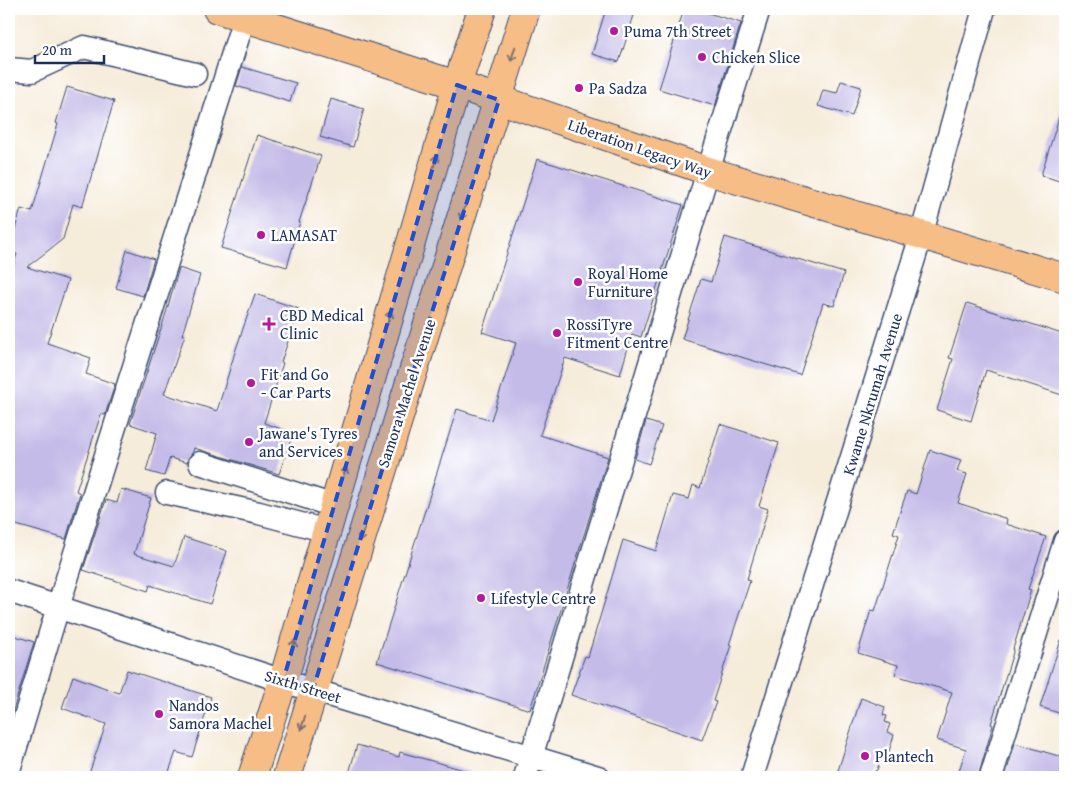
<svg xmlns="http://www.w3.org/2000/svg" width="1074" height="786" font-family="'Gentium Book Plus',serif">
	<style>
		.building { fill: #c4bbe8 }
		.lines { fill: none; stroke-linecap: round; stroke-linejoin: round }
		.minor-casing { stroke: #3c4b71; stroke-width: 25 }
		.major-casing { stroke: #3c4b71; stroke-width: 30 }
		.highway-casing { stroke: #3c4b71; stroke-width: 30 }
		.minor { stroke: #fff; stroke-width: 22 }
		.major { stroke: #f6be86; stroke-width: 28 }
		.highway { stroke: #f6be86; stroke-width: 28 }
		.oneway { stroke: #7e6f70 }
		.marked { fill: #1d4ed8; fill-opacity: 0.2; stroke: #1d4ed8; stroke-width: 4; stroke-dasharray: 10 6; stroke-linejoin: round }
		.poi-dot { fill: #b5179e; stroke: #fff; stroke-width: 2 }
		.labels { text-anchor: middle; stroke-width: 5; stroke-linejoin: round; paint-order: stroke }
		.poi-label { font-size: 16px; fill: #1b2f5e; stroke: #fff; text-anchor: start }
		.street-label { font-size: 16px; fill: #1b2f5e; stroke: #fff }
	</style>
	<rect width="100%" height="100%" fill="#fff"/>
	<filter id="ink" filterUnits="userSpaceOnUse"><feTurbulence type="fractalNoise" baseFrequency=".02" numOctaves="2"/><feDisplacementMap in="SourceGraphic" scale="10" xChannelSelector="R" yChannelSelector="G"/><feConvolveMatrix kernelMatrix="1 2 1 2 8 2 1 2 1" color-interpolation-filters="sRGB"/></filter>
	<filter id="wash" filterUnits="userSpaceOnUse"><feTurbulence type="fractalNoise" baseFrequency=".0096" numOctaves="4" result="noise"/><feDisplacementMap in="SourceGraphic" scale="20" xChannelSelector="R" yChannelSelector="G"/><feGaussianBlur stdDeviation="1.12" result="paint"/><feColorMatrix in="noise" values="0 0 0 0 0 0 0 0 0 0 0 0 0 0 0 0 0 1.4 0 .05"/><feComposite in="paint" operator="in"/></filter>
	<g filter="url(#wash)">
		<rect width="100%" height="100%" fill="#f6ecda"/>
		<g id="blocks">
			<path class="building" d="M606,9H636L619,62L592,54Z
				M684,9H695L741,23L715,106L659,89Z
				M242,67L296,83L290,102L236,86Z
				M841,81L861,87L852,116L818,106L823,90L837,93Z
				M67,87L114,101L82,207L73,204L63,239L27,267L68,280L47,343L91,358L86,374L115,384L105,415L101,414L76,491L80,493L66,539L9,523V279L17,254L9,251V249L21,209L32,212L58,124L56,123Z
				M331,99L364,109L353,147L320,137Z
				M1061,111H1065V183L1041,175Z
				M257,135L321,156L299,222H300L287,267L221,248Z
				M537,159L683,205L641,337L632,334L620,375L565,358L540,435L608,457L530,710L377,662L457,409L491,420L516,343L482,332Z
				M725,237L844,273L834,306L823,303L800,375L682,339L701,279L711,282Z
				M127,250L154,259L143,296L116,288Z
				M179,268L200,275L182,335H185L164,394L217,411L236,349L255,294L299,309L281,362L283,363L264,423L293,433L279,474L194,448L193,452L188,459L187,463L170,458L164,476L146,471L157,433L130,424L166,313Z
				M967,303L1065,335V396L986,370L971,421L937,410L953,359L949,358Z
				M646,421L662,426L649,464L635,459Z
				M720,424L779,443L759,506L768,509L747,579L750,581L729,645H731L713,701L716,702L702,740L571,695L585,656L588,657L623,540L656,551L673,495L689,499L693,485L700,488Z
				M930,450L961,460L957,471L967,474L958,503L1007,519L1006,524L1046,537L1028,589L1031,590L1013,649H1014L991,724L993,725L978,777H957L966,749L937,740L952,692L895,675L898,665L858,653L871,610L875,611L899,535L893,533L907,491L916,494Z
				M121,489L151,498L134,554L174,566L184,537L227,551L210,604L150,585L148,591L83,570L106,500L117,503Z
				M9,634L34,642L10,720L9,719Z
				M1061,640L1065,641V715L1040,707Z
				M127,670L211,697L192,757L176,752L167,777H107L90,771L106,724L62,708L73,676L119,693Z
				M861,698L885,707L883,715L887,716L885,722L890,724L887,732L894,735L886,761H880L877,770L875,771L873,777H836Z
				M1015,743L1065,758V777H1015L1006,774Z
				M357,745L399,757L400,752L471,772L470,777H348Z"/>
		</g>
	</g>
	<g filter="url(#ink)">
		<use href="#blocks" fill-opacity="0" stroke="#3c4b71" stroke-width="1"/>
		<g class="lines">
			<defs>
				<path id="minor" d="M9,69L32,71L84,47L195,74
					M200,463L334,506
					M167,493L259,513L327,531
					M9,591L283,681L598,777
					M9,770L58,607L247,9
					M525,777L708,171L759,9
					M752,777L921,236L984,9
					M991,777L1065,541"/>
				<path id="major" d="M217,9L457,85L708,171L1065,278"/>
				<path id="highway" d="M252,777L283,681L457,85L482,9
					M287,777L526,9"/>
			</defs>
			<use href="#minor" class="minor-casing"/>
			<use href="#major" class="major-casing"/>
			<use href="#highway" class="highway-casing"/>
			<use href="#minor" class="minor"/>
			<use href="#major" class="major"/>
			<use href="#highway" class="highway"/>
		</g>
		<defs><path id="oneway-shaft" d="M-6 0H5M1.5-3L5.5 0L1.5 3" fill="none" stroke-width="1.6" stroke-linecap="round" stroke-linejoin="round" transform="scale(1.25)"/></defs>
		<g class="oneway">
			<use href="#oneway-shaft" transform="translate(513 54) rotate(107)"/>
			<use href="#oneway-shaft" transform="translate(435 162) rotate(-74)"/>
			<use href="#oneway-shaft" transform="translate(463 213) rotate(108)"/>
			<use href="#oneway-shaft" transform="translate(389 318) rotate(-74)"/>
			<use href="#oneway-shaft" transform="translate(344 474) rotate(-74)"/>
			<use href="#oneway-shaft" transform="translate(362 535) rotate(108)"/>
			<use href="#oneway-shaft" transform="translate(293 647) rotate(-74)"/>
			<use href="#oneway-shaft" transform="translate(303 723) rotate(107)"/>
		</g>
	</g>
	<path class="marked" d="M457,85L499,100L313,689L283,681Z"/>
	<g class="poi-dot">
		<circle cx="614" cy="31" r="5"/>
		<circle cx="702" cy="57" r="5"/>
		<circle cx="579" cy="88" r="5"/>
		<circle cx="261" cy="235" r="5"/>
		<circle cx="578" cy="282" r="5"/>
		<path d="M266.5 316.5h5v5h5v5h-5v5h-5v-5h-5v-5h5z"/>
		<circle cx="557" cy="333" r="5"/>
		<circle cx="251" cy="383" r="5"/>
		<circle cx="249" cy="442" r="5"/>
		<circle cx="481" cy="598" r="5"/>
		<circle cx="159" cy="714" r="5"/>
		<circle cx="865" cy="756" r="5"/>
	</g>
	<g class="labels">
		<g class="poi-label">
			<text x="624" y="37">Puma 7th Street</text>
			<text x="712" y="63">Chicken Slice</text>
			<text x="589" y="94">Pa Sadza</text>
			<text x="271" y="241">LAMASAT</text>
			<text x="588" y="279">Royal Home<tspan x="588" dy="18">Furniture</tspan></text>
			<text x="280" y="321">CBD Medical<tspan x="280" dy="18">Clinic</tspan></text>
			<text x="567" y="330">RossiTyre<tspan x="567" dy="18">Fitment Centre</tspan></text>
			<text x="261" y="380">Fit and Go<tspan x="261" dy="18">- Car Parts</tspan></text>
			<text x="259" y="439">Jawane's Tyres<tspan x="259" dy="18">and Services</tspan></text>
			<text x="491" y="604">Lifestyle Centre</text>
			<text x="169" y="711">Nandos<tspan x="169" dy="18">Samora Machel</tspan></text>
			<text x="875" y="762">Plantech</text>
		</g>
		<g class="street-label">
			<text transform="translate(640 148) rotate(19)" y="6">Liberation Legacy Way</text>
			<text transform="translate(406 393) rotate(-72)" y="6">Samora Machel Avenue</text>
			<text transform="translate(872 394) rotate(-73)" y="6">Kwame Nkrumah Avenue</text>
			<text transform="translate(303 686) rotate(17)" y="6">Sixth Street</text>
		</g>
	</g>
	<rect width="1074" height="786" fill="none" stroke="#fff" stroke-width="30"/>
	<path d="M35 55v8h69v-8" fill="none" stroke="#1b2f5e" stroke-width="2.5"/>
	<text x="42" y="55" font-size="15" fill="#1b2f5e" stroke="#ffffff" stroke-width="4" paint-order="stroke">20 m</text>
</svg>
